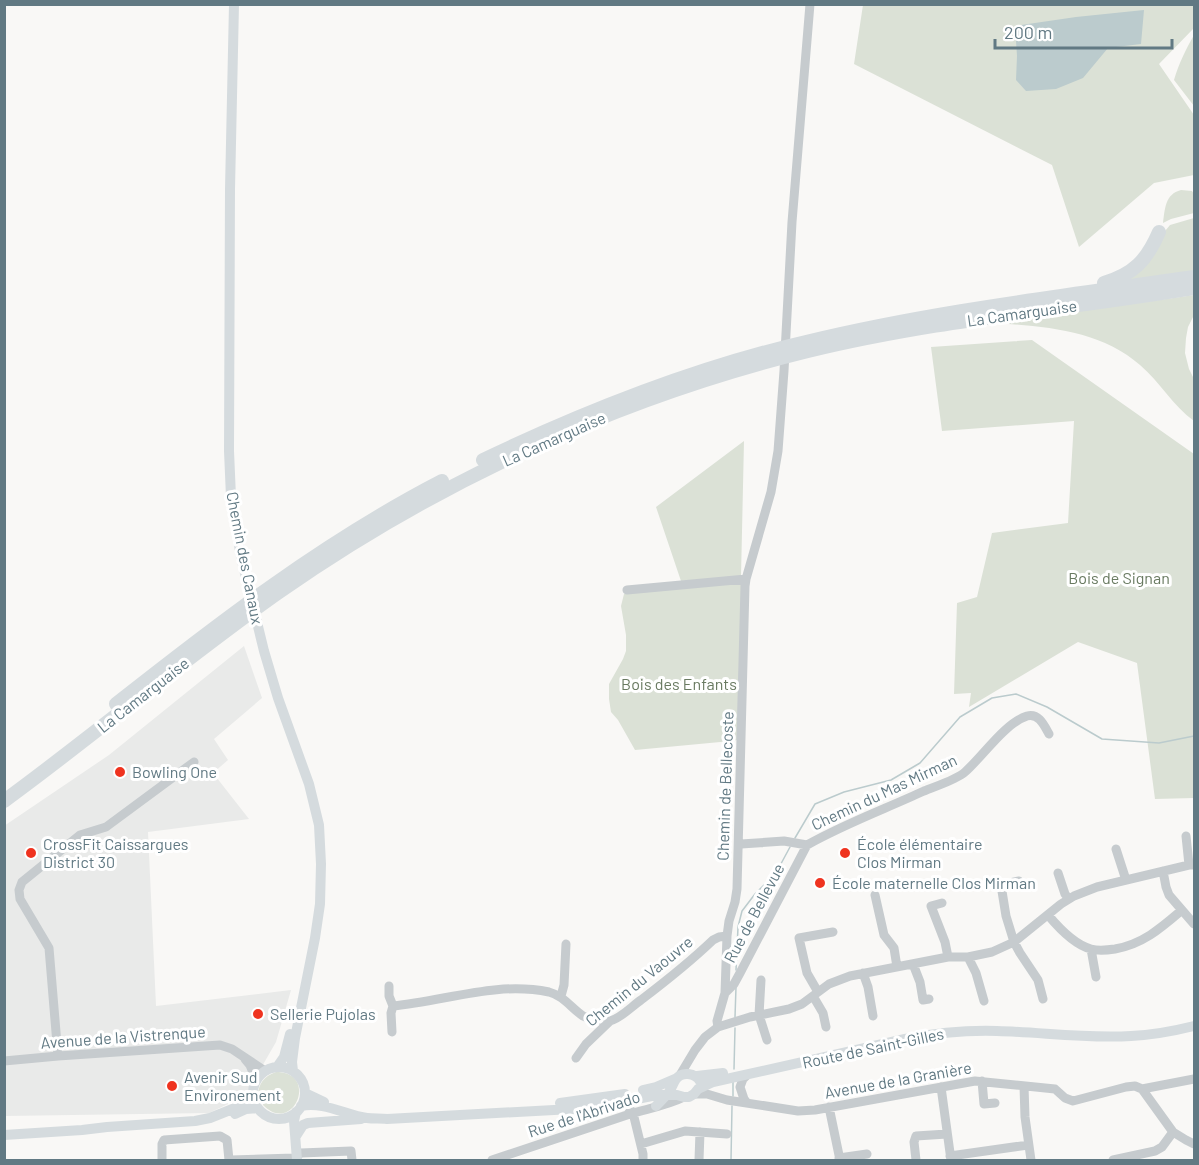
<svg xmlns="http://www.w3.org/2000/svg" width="1199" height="1165" font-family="Barlow,sans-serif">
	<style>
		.built { fill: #e9eae9 }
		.green { fill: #dbe1d6 }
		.water { fill: #bbcbcd }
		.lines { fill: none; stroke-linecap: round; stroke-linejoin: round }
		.stream { stroke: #bbcbcd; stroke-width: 1.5 }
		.minor { stroke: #c6cbce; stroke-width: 9 }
		.major { stroke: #d5dbde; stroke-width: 10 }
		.highway { stroke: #d5dbde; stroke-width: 14 }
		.poi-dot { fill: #ef331f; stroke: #fff; stroke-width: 2 }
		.labels { text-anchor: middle; stroke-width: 6; stroke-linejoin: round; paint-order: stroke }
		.street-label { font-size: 16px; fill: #617983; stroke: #fff }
		.park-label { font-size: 16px; fill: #697a61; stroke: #fff }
		.poi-label { font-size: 16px; fill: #617983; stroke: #fff; text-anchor: start }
	</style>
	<rect width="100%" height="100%" fill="#f9f8f6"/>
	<path class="built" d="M244,646L262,698L214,739L228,760L213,773L249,819L148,832L156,1006L291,990L276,1042L245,1096L209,1113L5,1116L4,826L109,755Z"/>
	<path class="green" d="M863,5H1194V28L1159,64L1194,115V175L1154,183L1079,247L1052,165L854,64Z
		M1194,35V106L1174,80C1179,63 1186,49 1194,35Z
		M1181,190L1192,191L1194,194V213L1171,219L1163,223C1165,209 1165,194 1181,190Z
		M1194,218V271L1124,281L1170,225Z
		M1194,295V315L1188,327L1186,338L1185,353L1189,369L1194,379V421C1173,406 1160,382 1140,365C1100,330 1044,326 993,323C1060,311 1127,305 1194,295Z
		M1032,340L1194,454V798L1155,799L1137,663L1078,642L969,707L971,693L954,694L957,603L977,597L992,533L1068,523L1074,421L942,431L931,347Z
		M744,441L741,577L681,581L656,507Z
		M742,580L737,740L731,741L635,750L618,720L611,712L609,699V684L623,659L626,651V635L621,606L624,594Z
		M276,1072C320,1072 293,1136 263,1105C264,1101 262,1098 258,1096C258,1084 264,1076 276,1072Z"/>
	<path class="water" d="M1144,10L1141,44L1108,48L1083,78L1056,89L1026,91L1016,80L1017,56L1015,26L1076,17Z"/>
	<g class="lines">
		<path class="stream" d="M795,838L815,804L844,792L891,780L920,763L960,717L992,698L1016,694L1047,707L1102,739L1159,743L1194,736
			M736,970L738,927L742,911L755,894L776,873L790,847
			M735,1017L736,987
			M734,1069L735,1028
			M733,1096V1081
			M731,1160L732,1106"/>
		<path class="minor" d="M627,590L746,579
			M1186,836L1189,865
			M739,846L741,844L784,841L807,845C844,824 885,809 924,791C936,786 956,780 965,772C983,756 1005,723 1027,716C1039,713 1044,725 1049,734
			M1116,849L1126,880
			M1163,871L1166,887L1169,895L1194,924
			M1058,873L1065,894L1069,899
			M1019,881L1001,885L1006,916L1014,942L1020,953L1038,980L1043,999
			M875,895L884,935L894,948L897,967
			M942,903L931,906L945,942L948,957
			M1048,915C1058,927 1075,945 1091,949C1098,951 1108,950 1115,949C1143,944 1161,928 1182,910
			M1091,949L1096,977
			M968,957L976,973L984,1001
			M913,964L920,982L923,1000L929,999
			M863,973L868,987L873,1016
			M761,980L759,1015L767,1040
			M389,986V996L393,1006
			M818,992L807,973L799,938L833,932
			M725,993L734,984L740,973L807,845
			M561,996L564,985L566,944
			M813,996L823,1013L826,1027
			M718,1027L717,1021L725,993L727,936L729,921L735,902L737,889L745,586L746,579L771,492L778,451L784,371L792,222L810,4
			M392,1032L391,1013L393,1006C446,1001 496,981 549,992C564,996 571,1008 583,1016C591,1020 601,1020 610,1021
			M58,1056L49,948L20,899L19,890L22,882L80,835L106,827L194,762
			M576,1058L586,1044L610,1021C621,1018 631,1007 641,1000C666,981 690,962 713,940L719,937L727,936
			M245,1059L250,1065L256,1080
			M4,1061L58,1056L220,1045L232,1049L265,1071
			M680,1075L695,1050L705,1037L718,1027L750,1017L789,1009L802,1004L829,984L850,976L948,957H968L992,952L1014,942L1061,904L1074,896L1097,887L1189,865H1194
			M982,1081L984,1104L995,1103
			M1024,1086L1025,1117L1031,1160
			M941,1087L951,1160
			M1142,1089L1194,1079
			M694,1094H707L727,1100L798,1111L815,1110L975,1081L1055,1089L1065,1098L1073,1101L1126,1087L1135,1086L1142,1089L1173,1132L1186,1140L1194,1144
			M623,1101L633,1113L643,1154V1160
			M747,1103L744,1099L740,1087L743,1079L747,1075
			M829,1107L840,1160
			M641,1144L685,1131L727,1134
			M950,1156L1028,1145
			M839,1158L867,1154
			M162,1160V1144L164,1140L220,1136L227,1140L229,1160
			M231,1160L294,1158L301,1153L351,1151L352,1160
			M492,1160L633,1113C651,1108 668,1105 684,1097
			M699,1160L700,1132
			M916,1160L914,1142L916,1136L947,1134
			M1113,1160L1155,1151L1162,1147L1173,1132"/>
		<path class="major" d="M234,4L230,189L229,451L231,497L241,557L264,651L278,698L309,784L319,825L321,864L320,904L315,938L295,1038L292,1062L293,1071
			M277,1067L284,1057L290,1034
			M253 1093a26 26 0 1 1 52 0a26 26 0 1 1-52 0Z
			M697,1076L723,1073
			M643,1090L656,1087L677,1078
			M305,1093L324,1102
			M560,1103L625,1094
			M301,1106C323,1101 346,1115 367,1118C374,1119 381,1118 387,1119L591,1108L657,1095H677L684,1097H689L694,1094L698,1089L713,1082L905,1039C936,1033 965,1030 997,1031C1041,1032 1086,1039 1131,1036C1152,1035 1174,1031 1194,1026
			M656,1106C660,1102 665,1097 669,1092C672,1088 673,1083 676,1079C682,1071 695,1073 700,1081
			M296,1112L294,1121L297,1160
			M235,1114L246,1109L258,1108
			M4,1135L82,1130L107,1127L195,1121L210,1118L235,1108L244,1102L253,1093
			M296,1136L303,1125L308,1123L361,1119"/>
		<path class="highway" d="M1104,283C1134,274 1147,260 1159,232
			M483,460C586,411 694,368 806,342C934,311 1064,296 1194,277
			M116,704C220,622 324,542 442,481
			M4,801C97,733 185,658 279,592C438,481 620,397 808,351C935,320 1066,309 1194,288"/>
	</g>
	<g class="poi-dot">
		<circle cx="120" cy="772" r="6"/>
		<circle cx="31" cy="853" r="6"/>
		<circle cx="845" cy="853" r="6"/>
		<circle cx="820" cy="883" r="6"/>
		<circle cx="258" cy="1014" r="6"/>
		<circle cx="172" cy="1086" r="6"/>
	</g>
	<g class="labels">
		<g class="street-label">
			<text transform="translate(1022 313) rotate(-8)" y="6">La Camarguaise</text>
			<text transform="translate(554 439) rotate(-24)" y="6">La Camarguaise</text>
			<text transform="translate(245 558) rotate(79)" y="6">Chemin des Canaux</text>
			<text transform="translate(143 695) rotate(-38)" y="6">La Camarguaise</text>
			<text transform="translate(725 786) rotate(-88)" y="6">Chemin de Bellecoste</text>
			<text transform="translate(884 792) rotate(-25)" y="6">Chemin du Mas Mirman</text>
			<text transform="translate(754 913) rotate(-62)" y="6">Rue de Bellevue</text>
			<text transform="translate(639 981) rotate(-39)" y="6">Chemin du Vaouvre</text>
			<text transform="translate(123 1037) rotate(-4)" y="6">Avenue de la Vistrenque</text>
			<text transform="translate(873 1048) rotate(-12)" y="6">Route de Saint-Gilles</text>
			<text transform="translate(898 1080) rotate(-10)" y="6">Avenue de la Granière</text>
			<text transform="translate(584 1114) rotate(-18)" y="6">Rue de l'Abrivado</text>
		</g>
		<g class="park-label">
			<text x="1119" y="584">Bois de Signan</text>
			<text x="679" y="690">Bois des Enfants</text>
		</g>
		<g class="poi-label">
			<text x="132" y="778">Bowling One</text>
			<text x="43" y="850">CrossFit Caissargues<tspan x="43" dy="18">District 30</tspan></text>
			<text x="857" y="850">École élémentaire<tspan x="857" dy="18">Clos Mirman</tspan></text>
			<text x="832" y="889">École maternelle Clos Mirman</text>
			<text x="270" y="1020">Sellerie Pujolas</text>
			<text x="184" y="1083">Avenir Sud<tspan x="184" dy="18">Environement</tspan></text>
		</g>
	</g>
	<rect width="1199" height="1165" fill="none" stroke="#617983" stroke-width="12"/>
	<path d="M995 39v9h177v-9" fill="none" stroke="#617983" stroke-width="3"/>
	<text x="1004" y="39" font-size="18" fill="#617983" stroke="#ffffff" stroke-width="4.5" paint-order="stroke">200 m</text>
</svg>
